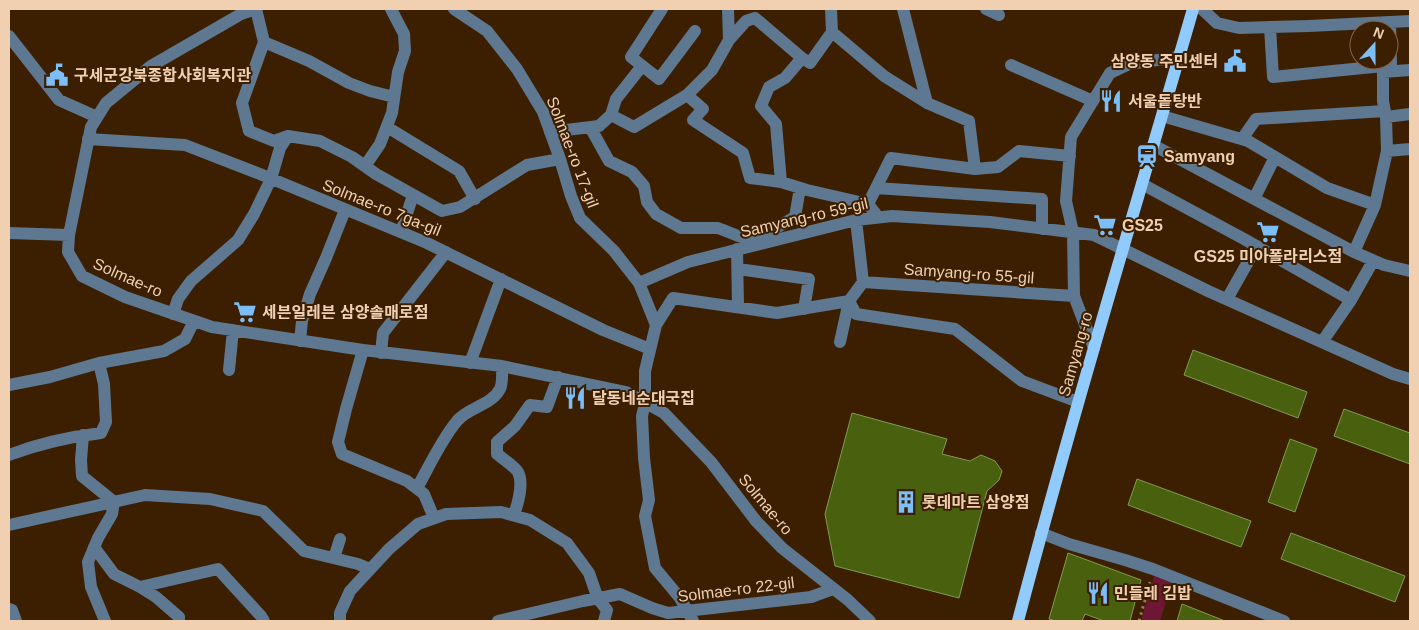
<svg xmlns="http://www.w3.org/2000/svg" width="1419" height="630" font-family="Arial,'Noto Sans KR',sans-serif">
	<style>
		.green { fill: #6f1635 }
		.building { fill: #49610e; stroke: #819c4f }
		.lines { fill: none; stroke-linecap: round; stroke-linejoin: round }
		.path { stroke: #987a5b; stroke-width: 3; stroke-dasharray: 2.5 4; stroke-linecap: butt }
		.minor { stroke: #5d7890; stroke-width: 12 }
		.major { stroke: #91cafc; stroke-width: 12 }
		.labels { text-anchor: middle; stroke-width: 4; stroke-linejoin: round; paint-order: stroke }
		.poi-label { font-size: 16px; font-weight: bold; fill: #f0d0b1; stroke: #3c1f00; text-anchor: start }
		.street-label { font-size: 16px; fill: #f0d0b1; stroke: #3c1f00 }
	</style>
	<rect width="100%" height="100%" fill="#3c1f00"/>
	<path class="green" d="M1154,576L1172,583L1160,621H1141Z"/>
	<path class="building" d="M1193,350L1307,392L1298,418L1184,375Z
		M1344,409L1410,433V464L1334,436Z
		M852,413L947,439L942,454L970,461L981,455L995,461L1002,471L999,480L987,491L959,598L835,566L825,514Z
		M1290,439L1317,449L1295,512L1268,502Z
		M1137,479L1251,521L1241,547L1128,505Z
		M1291,533L1405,576L1395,602L1281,559Z
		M1068,553L1141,580L1130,621H1104L1085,614L1082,621H1056L1049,619Z
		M1182,604L1225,621H1177Z"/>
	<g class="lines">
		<path class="path" d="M1139,621L1150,582"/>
		<path class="minor" d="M256,9L241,14L151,66L106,103L91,127L69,235L68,252L82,276L125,297L212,327L363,350L502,366L626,392L664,413L711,462L756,521L782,548L848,600L870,621
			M256,9L264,42L309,61L349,83L370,91L394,97
			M454,9L487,31L517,69L543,112L560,159L571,196L580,218L614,251L639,283L656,325L645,371V403L642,416L644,458L649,500L645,516L655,568L680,598L693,621
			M662,9L631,57L659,79L695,31
			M728,9L729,40
			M831,9L832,32L884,76L927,103L969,121L975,169
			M903,9L927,103
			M986,9L999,15
			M1202,9L1217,23L1239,28L1309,26L1410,21
			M1270,27L1273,77L1383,66
			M9,36L59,100L97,117
			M264,42L242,103L249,131L274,141L288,136L320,141L352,157L376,174L442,211L460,207L527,165L560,159
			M802,58L810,63L832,32
			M1011,65L1093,101
			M1383,72L1410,70
			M687,95L703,109L693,120L743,153L750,178L781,182
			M611,115L634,127L687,95L712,70L729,40L746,21L755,18L802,58L785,78L769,87L761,106L776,124L781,182L807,190L868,204L878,217
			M1162,116L1248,141L1327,188L1375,205
			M1386,117L1410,114
			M387,127L459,171L475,199
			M590,127L609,161L632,172L644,186L647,202L656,214L681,228H718L741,237L755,238L776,228L795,217L800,188
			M550,132L599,126L611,115L616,99L642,66
			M88,139L185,145L260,174L427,243L603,330L650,349
			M1242,139L1256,119L1385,111
			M1153,145L1354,252L1384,265L1410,271
			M1387,151L1410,149
			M365,166L380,144L392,113L398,72L405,51L404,34L391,9
			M1142,184L1244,239L1351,300
			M876,188L1042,199V229
			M1254,199L1275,157
			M868,204L891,158L975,169L998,167L1019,151L1070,156
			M856,220L863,282L1074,296
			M401,232L413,195
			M9,233L69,235
			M737,249L738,307
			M1354,252L1375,205L1387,151L1386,117L1383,101V66L1391,65L1390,22
			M738,269L809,279L804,309
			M639,283L688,262L856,220L892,216L990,222L1094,235L1208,291L1393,374L1410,379
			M1227,299L1257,246
			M849,301L856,314L955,329L1022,381L1078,402
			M173,314L178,299L191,281L238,240L254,214L271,179L280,148L288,136
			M656,325L673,298L777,313L849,301L863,282
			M300,341L302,321L310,294L326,258L345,210
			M840,342L849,301
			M1322,342L1351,300L1373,261
			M1094,348L1074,296L1073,232L1066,201L1071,137L1110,73L1129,64L1179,57
			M363,350L346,409L338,442L342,454L407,481L424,494L434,518
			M381,353L383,333L446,252
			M470,363L501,279
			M229,370L233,330
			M9,385L50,377L99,363L164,351L185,339L194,321
			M83,435L81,460L82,476L114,502
			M9,455C40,443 68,437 101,433L106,422L104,384L99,363
			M417,488C429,467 441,440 457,421C468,407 491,406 500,389C503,383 502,373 502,366
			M514,515C518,503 524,484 518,472C515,467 502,458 497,454V442L515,426L530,405L547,407L558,377
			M9,525L145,495L210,499L263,511L304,551L358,564L370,569
			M1041,533L1069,544L1125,560L1153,569L1284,621
			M94,547L114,574L140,587L156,597L179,617V621
			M334,558L340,539
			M140,587L218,569L261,616L264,621
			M9,609L12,610L16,621
			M105,621L91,587L88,562L98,538L112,514L114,502
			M340,621V613L350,591L389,549L418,524L446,514L501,512L530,520L567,543L589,573L598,599L607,610L604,621
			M498,621L583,601L620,594L652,608L668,613L811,597L833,589"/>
		<path class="major" d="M1018,621C1072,416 1134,213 1193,9"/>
	</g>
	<defs>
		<symbol id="civic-bare" viewBox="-9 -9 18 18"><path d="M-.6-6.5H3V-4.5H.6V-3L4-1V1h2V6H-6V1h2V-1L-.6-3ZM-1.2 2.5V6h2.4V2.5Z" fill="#7bbef8" stroke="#3c1f00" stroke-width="2.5" paint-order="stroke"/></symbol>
		<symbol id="restaurant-bare" viewBox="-9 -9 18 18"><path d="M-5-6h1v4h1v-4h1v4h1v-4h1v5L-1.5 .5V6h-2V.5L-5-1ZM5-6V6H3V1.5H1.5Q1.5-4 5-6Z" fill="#7bbef8" stroke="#3c1f00" stroke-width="2.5" paint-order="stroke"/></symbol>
		<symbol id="station-bare" viewBox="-9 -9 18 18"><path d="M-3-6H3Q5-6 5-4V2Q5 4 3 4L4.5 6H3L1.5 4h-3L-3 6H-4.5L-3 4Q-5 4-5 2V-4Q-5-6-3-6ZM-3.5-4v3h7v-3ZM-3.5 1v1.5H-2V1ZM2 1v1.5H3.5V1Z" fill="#7bbef8" stroke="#3c1f00" stroke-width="2.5" paint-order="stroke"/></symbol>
		<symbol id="supermarket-bare" viewBox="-9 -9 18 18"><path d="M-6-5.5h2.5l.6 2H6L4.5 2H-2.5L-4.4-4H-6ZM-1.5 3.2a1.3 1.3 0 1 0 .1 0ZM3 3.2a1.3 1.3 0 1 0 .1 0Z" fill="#7bbef8" stroke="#3c1f00" stroke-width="2.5" paint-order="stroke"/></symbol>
		<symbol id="building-bare" viewBox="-9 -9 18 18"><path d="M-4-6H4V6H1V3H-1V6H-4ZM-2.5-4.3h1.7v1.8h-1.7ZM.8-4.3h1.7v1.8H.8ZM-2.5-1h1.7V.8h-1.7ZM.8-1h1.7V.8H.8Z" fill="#7bbef8" stroke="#3c1f00" stroke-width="2.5" paint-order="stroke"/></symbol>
	</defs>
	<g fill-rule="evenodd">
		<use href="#civic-bare" x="1219" y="45" width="32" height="32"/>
		<use href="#civic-bare" x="41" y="59" width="32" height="32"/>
		<use href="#restaurant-bare" x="1095" y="85" width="32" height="32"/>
		<use href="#station-bare" x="1131" y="140" width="32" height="32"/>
		<use href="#supermarket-bare" x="1089" y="209" width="32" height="32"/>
		<use href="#supermarket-bare" x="1252" y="216" width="32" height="32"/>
		<use href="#supermarket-bare" x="229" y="296" width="32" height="32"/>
		<use href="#restaurant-bare" x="559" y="382" width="32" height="32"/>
		<use href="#building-bare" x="890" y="486" width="32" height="32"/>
		<use href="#restaurant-bare" x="1082" y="577" width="32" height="32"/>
	</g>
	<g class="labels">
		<g class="poi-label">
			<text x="1218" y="67" text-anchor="end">삼양동 주민센터</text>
			<text x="74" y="81">구세군강북종합사회복지관</text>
			<text x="1128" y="107">서울돝탕반</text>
			<text x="1164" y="162">Samyang</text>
			<text x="1122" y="231">GS25</text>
			<text x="1268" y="262" text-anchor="middle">GS25 미아폴라리스점</text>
			<text x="262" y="318">세븐일레븐 삼양솔매로점</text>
			<text x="592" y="404">달동네순대국집</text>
			<text x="922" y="508">롯데마트 삼양점</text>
			<text x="1114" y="599">민들레 김밥</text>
		</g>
		<g class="street-label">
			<text transform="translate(573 152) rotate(69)" y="6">Solmae-ro 17-gil</text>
			<text transform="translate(382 207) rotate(22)" y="6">Solmae-ro 7ga-gil</text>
			<text transform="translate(804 217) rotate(-13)" y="6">Samyang-ro 59-gil</text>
			<text transform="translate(969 273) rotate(4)" y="6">Samyang-ro 55-gil</text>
			<text transform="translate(128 277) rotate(24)" y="6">Solmae-ro</text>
			<text transform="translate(1075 354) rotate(-74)" y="6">Samyang-ro</text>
			<text transform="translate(766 504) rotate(50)" y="6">Solmae-ro</text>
			<text transform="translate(736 589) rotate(-7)" y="6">Solmae-ro 22-gil</text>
		</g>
	</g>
	<rect width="1419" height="630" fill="none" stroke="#f0d0b1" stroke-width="20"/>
	<g transform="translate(1374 45) rotate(21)"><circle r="24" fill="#3c1f00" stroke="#846647"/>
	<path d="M0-4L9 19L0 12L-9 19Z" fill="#7bbef8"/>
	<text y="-8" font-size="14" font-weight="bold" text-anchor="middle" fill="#f0d0b1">N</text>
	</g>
</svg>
